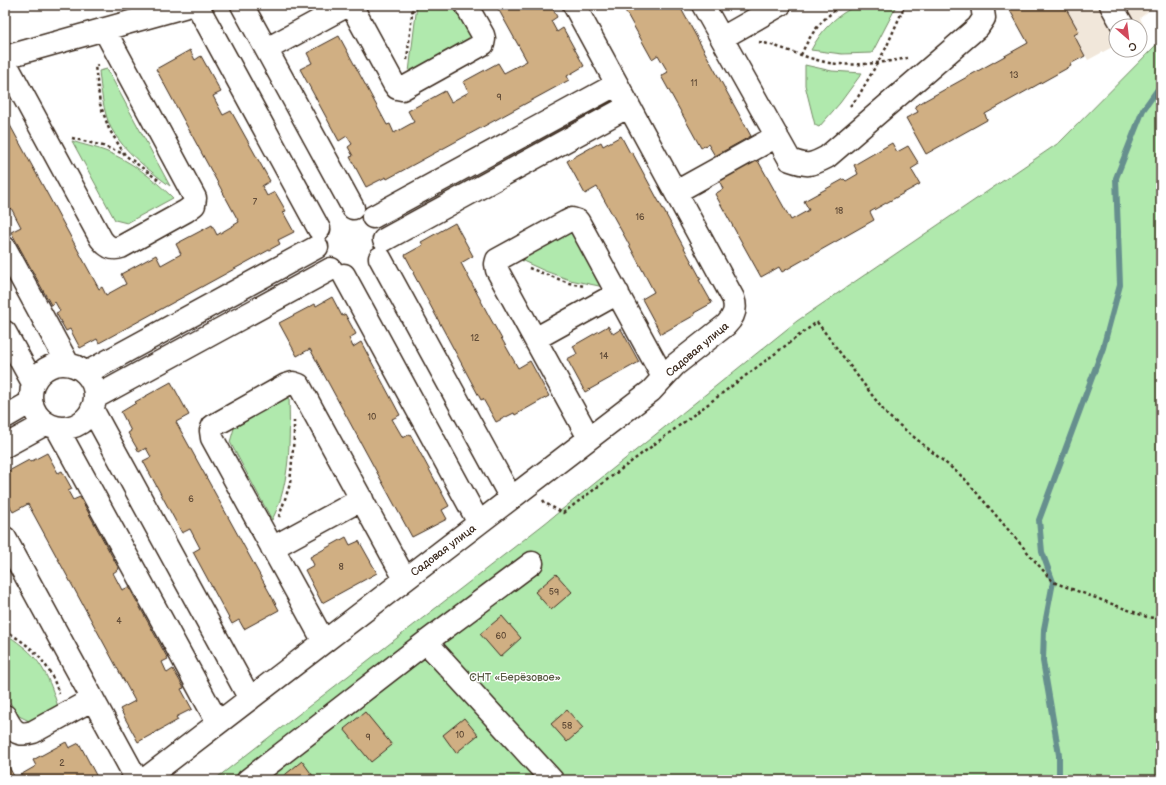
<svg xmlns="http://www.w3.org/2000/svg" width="1166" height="785" font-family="'Balsamiq Sans',sans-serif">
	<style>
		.built { fill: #f1e7da }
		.green { fill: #b0e9ad; stroke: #768a66 }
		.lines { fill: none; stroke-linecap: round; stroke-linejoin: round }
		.stream { stroke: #668f8e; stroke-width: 6 }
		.building { fill: #d0af83; stroke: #3b2a1e }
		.minor-casing { stroke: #3b2a1e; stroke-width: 25 }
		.path { stroke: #3b2a1e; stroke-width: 2.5; stroke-dasharray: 3 3; stroke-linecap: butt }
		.minor { stroke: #fff; stroke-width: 22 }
		.labels { text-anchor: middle; stroke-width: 3; stroke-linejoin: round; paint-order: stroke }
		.number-label { font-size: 9px; fill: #604b37 }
		.street-label { font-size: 11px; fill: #3b2a1e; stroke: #fff }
		.park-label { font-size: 11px; fill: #585a42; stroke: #fff }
	</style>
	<rect width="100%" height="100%" fill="#fff"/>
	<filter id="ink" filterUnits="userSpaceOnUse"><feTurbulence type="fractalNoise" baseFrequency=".025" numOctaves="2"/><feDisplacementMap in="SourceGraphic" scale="8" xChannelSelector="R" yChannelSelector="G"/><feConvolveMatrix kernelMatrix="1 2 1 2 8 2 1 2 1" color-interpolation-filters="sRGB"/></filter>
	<g filter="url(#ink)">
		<path class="built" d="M1064,5H1156L1140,18L1145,28L1140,31V26H1116V45L1088,60L1074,35L1079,32Z"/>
		<path class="green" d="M417,5H454L472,38L409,72Z
			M858,5H897L872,53L842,54L811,50C822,29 836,15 858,5Z
			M1161,40V780H214L544,524L797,321L1060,142Z
			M805,65L832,71L862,73L840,103L819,127L815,125L805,85Z
			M107,69L170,186C148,169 125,153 111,128C103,112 101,89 99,71Z
			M72,141C83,145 95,147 105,151C131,161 153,178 173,198L127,223L115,220Z
			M566,228L577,231L604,287L570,280L545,271L512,256Z
			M289,395C290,437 291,483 272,520L230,442L235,425Z
			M5,635C11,637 16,641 21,645C44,662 51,684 59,710L41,720L29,721L19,716L5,695Z"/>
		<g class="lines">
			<path class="stream" d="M1059,780V755L1043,661L1044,629L1053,582L1042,552L1039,520L1103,348L1120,285L1116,178L1143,110L1161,85"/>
		</g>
		<path class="building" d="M496,5H551L557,17L551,21L557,32L563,28L584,66L567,76L569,80L387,179L386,177L366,187L350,157L353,156L348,147L352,144L347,136L339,141L300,69L312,63L307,53L339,36L387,125L390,124L394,133L414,122L408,111L445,91L451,102L469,92L463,82L498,63L504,73L527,61Z
			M622,5H679L751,136L715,156L708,144L701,148L661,76L668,72L658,55L652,59Z
			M1007,5H1064L1079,32L1074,35L1085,56L1070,64L1071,66L985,114L987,120L926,154L906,118L918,112L915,106L1028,43Z
			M190,50L195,60L201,56L221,92L213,96L223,115L231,111L270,181L262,186L267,196L275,192L286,211L283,212L294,232L278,240L280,244L99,343L97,339L80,348L70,329L66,331L56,313L60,311L55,302L51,305L11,232L21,227L11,208L5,212V116L99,289L102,287L106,295L126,284L121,274L156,255L161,265L181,254L176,244L212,225L217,235L239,222L156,69Z
			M621,136L630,153L632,152L701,279L699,280L712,303L694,313L695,315L661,334L642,299L654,292L626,239L597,187L585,194L567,161L601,142L603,146Z
			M892,143L897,152L908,146L919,164L911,169L920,184L870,212L874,220L782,272L779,267L761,277L715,194L723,189L719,180L757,159L791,220L809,210L804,201L844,179L846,181L858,174L854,165Z
			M455,223L473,256L461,263L489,316L518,368L530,361L549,396L515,415L514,413L496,422L483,399L481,400L413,273L414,272L405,255L423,245L421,242Z
			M332,297L342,316L345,314L356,334L349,338L353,347L361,342L400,415L392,419L403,438L410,434L449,506L442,510L447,519L412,537L310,349L297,356L279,323L315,304L316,306Z
			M608,326L613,334L621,329L639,362L585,392L567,359L577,354L573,346Z
			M171,382L189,415L176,422L279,610L244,629L239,620L232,624L193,552L200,548L190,529L182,533L143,461L151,457L146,448L139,452L128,433L131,431L121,412L136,403L135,402Z
			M47,453L58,473L62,471L72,489L68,491L73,500L80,497L119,569L113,573L122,590L129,587L168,659L162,662L167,673L173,669L184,688L181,689L192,709L176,717L178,720L138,742L120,709L135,701L108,651L28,504L13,512L5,497V473L29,460L30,462Z
			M346,537L350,545L359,541L377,573L322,603L305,570L314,565L310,557Z
			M556,574L572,592L551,610L535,592Z
			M502,616L521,638L500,657L480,634Z
			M567,710L583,728L567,742L551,724Z
			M365,712L392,745L371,762L344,729Z
			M464,718L478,735L456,753L443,735Z
			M66,742L69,748L79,743L97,777L92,780H5V768L6,769L9,767L15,778L36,766L33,760Z
			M302,761L313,776L308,780H283L281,778Z"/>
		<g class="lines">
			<defs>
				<path id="minor" d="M197,5L319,229
					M242,5L353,208
					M351,5L394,84L397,88L402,89L483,44L484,39L483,35L466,5
					M703,5L790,160C807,166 810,166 827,157L978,27L984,18L982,5
					M1111,5L1123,26
					M722,38L780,5
					M267,49L348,5
					M5,57L191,5
					M5,62L101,239C107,247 112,250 121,247L186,211L194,205L195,198L104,29
					M676,192L777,136
					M373,217L617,84
					M384,240L629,106
					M5,248L68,364
					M380,258L511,498
					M344,275L479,523
					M5,332L33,383
					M535,339L618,293
					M31 396a32 32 0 1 1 64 0a32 32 0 1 1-64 0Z
					M86,373L317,247
					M96,397L331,269
					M92,409L250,699
					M5,417L31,402
					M57,428L218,723
					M589,438L497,270L496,264L497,260L566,222L572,219L578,221L663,377
					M5,446L45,424
					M5,538L137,780
					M272,548L362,499
					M324,642L212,438L211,431L213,426L286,385L293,383L299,385L405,579
					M426,642L532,563
					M5,716C12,730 17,737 33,732L93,699
					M144,780L651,391L675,365L726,325C734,317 737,309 733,298L574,5
					M248,780L426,642L552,780"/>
			</defs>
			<use href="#minor" class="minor-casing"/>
			<path class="path" d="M759,42C780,46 800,56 821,61C844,68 884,63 907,58
				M801,55C810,34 823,16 844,5
				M407,60L413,5
				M99,65L95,66L100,104L109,129L125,155L161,182
				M850,106L858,97L886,48L905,5
				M72,138L103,146L124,154
				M529,268L569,283L584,286
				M543,500L545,503L563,513L817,322L887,415L964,478L1053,582L1147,617L1161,619
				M279,517L290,484L294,437V421
				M5,631C34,647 49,663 59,694"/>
			<use href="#minor" class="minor"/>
		</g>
	</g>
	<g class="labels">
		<g class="number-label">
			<text x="1014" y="78">13</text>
			<text x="694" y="86">11</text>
			<text x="499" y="100">9</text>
			<text x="255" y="205">7</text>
			<text x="839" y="214">18</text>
			<text x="640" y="220">16</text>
			<text x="475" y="341">12</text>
			<text x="604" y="359">14</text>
			<text x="372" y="420">10</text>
			<text x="191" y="502">6</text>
			<text x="341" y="570">8</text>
			<text x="554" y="595">59</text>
			<text x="119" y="624">4</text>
			<text x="501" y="639">60</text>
			<text x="567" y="729">58</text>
			<text x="460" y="738">10</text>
			<text x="368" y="740">9</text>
			<text x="62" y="766">2</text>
		</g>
		<g class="street-label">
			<text transform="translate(697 349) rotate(-40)" y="4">Садовая улица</text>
			<text transform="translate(443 550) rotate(-37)" y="4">Садовая улица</text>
		</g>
		<g class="park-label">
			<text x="515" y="681">СНТ «Берёзовое»</text>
		</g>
	</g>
	<rect width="1166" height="785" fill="none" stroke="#fff" stroke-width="20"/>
	<rect x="10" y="10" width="1146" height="765" fill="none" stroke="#3b2a1e" stroke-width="1.5" filter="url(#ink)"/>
	<g transform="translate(1128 38) rotate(152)"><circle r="19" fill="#ffffff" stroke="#b1aaa5"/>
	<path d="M0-3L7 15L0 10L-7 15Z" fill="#d1495b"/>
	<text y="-6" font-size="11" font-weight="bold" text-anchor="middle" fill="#3b2a1e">С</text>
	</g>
</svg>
